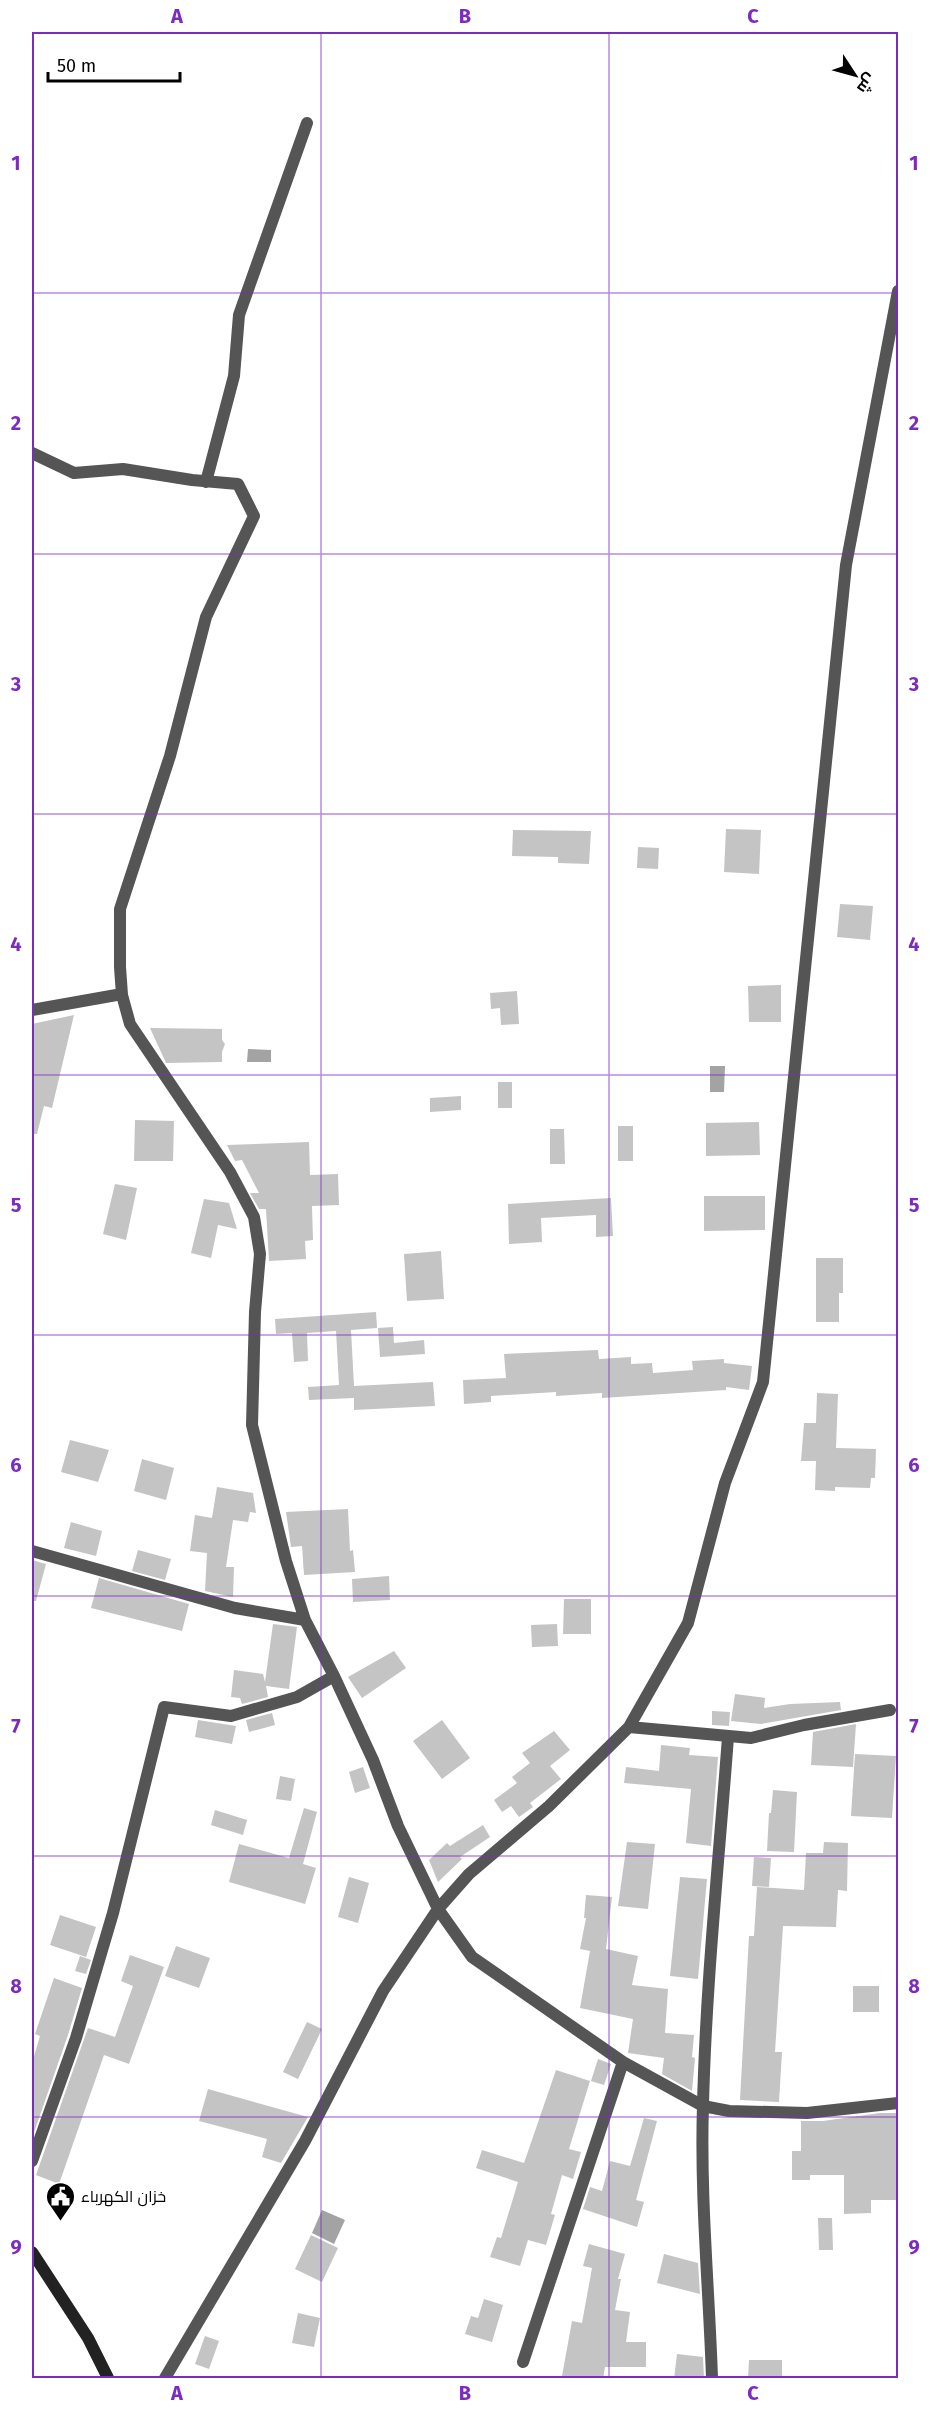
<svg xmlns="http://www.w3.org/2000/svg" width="930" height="2410" font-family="'Fira Sans',Cairo,sans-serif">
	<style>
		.water { fill: #a3a3a3 }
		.building { fill: #c4c4c4 }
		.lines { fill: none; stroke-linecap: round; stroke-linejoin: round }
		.street { stroke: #555; stroke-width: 12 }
		.secondary { stroke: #222; stroke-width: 12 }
		.grid { fill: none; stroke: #7b2cbf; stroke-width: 1.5; stroke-opacity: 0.55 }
		.labels { text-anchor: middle; stroke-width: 6; stroke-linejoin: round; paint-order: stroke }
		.poi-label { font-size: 16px; fill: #000; stroke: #fff; text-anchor: start }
		.neatline { fill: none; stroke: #7b2cbf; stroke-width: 2 }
		.grid-label { font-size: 20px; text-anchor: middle; font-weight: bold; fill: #7b2cbf }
	</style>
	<rect width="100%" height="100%" fill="#fff"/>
	<path class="water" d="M248,1049L271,1050V1062H247Z
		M710,1066H725L724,1092H710Z
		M322,2210L345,2220L334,2244L312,2233Z"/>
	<path class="building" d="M726,829L761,830L759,874L724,872Z
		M513,830L591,831L589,864L558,863V857L512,856Z
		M638,847L659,848L658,869L637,868Z
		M840,904L873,906L870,940L837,937Z
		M781,985V1022H749L748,986Z
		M517,991L519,1024L501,1025L500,1008L491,1009L490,993Z
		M74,1015L52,1108L44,1106L37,1134H32V1024Z
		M150,1028L222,1029V1040L225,1044L222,1052V1062L166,1063Z
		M498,1082H512V1108H498Z
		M461,1096V1110L430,1112V1098Z
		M135,1120L174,1121L173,1161H134Z
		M759,1122L760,1155L706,1156V1123Z
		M618,1126H633V1161H618Z
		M550,1129H564L565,1164H550Z
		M309,1142L310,1175L338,1174L339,1205L312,1206L313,1240L305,1241L306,1259L269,1261L266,1209H259L250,1193H259L242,1160L235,1161L227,1145Z
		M115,1184L137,1188L126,1240L103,1234Z
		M704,1196H765V1230L704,1231Z
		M611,1198L613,1236L596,1237V1215L541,1218L542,1242L509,1244L508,1204Z
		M204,1199L229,1203L237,1229L218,1225L211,1258L191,1253Z
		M441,1251L444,1299L407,1301L404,1254Z
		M816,1258H843V1293H839V1322H816Z
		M376,1312L377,1328L351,1330L354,1386L433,1382L435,1406L354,1410V1398L309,1400L308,1387L339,1385L336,1331L307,1333L308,1361L294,1362L292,1333L276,1334L275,1319Z
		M393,1327L394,1343L424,1340L425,1354L380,1357L378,1328Z
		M598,1350L599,1359L631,1357V1364L652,1363L653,1373L693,1370L692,1361L724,1359V1363L752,1366L749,1390L726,1387V1390L602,1398V1393L556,1396V1392L491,1396V1402L464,1404L463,1380L506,1378L504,1354Z
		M817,1393L838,1394L836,1448L876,1449L875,1478H871L870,1488L835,1487V1491L815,1490L816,1461H801L804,1423H816Z
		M70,1440L109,1450L98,1482L61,1472Z
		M142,1459L174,1468L166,1500L134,1491Z
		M217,1487L253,1493L256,1513L250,1512L248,1522L233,1520L226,1567H234L233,1597L205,1591L207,1553L190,1551L195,1515L212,1518Z
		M348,1509L350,1551L353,1550L355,1572L304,1575L302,1546L291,1547L286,1512Z
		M71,1522L102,1531L96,1556L64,1548Z
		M138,1550L171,1559L165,1580L132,1571Z
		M32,1560L46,1564L36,1601H32Z
		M389,1576L390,1600L353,1602L352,1579Z
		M99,1578L189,1604L182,1631L91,1608Z
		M564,1599H591V1634H563Z
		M273,1624L297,1627L289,1689L266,1686L268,1697L242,1704L240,1698L231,1697L234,1670L263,1674L265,1682Z
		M557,1624L558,1646L532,1647L531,1625Z
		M394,1651L406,1668L362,1698L348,1677Z
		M735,1694L765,1698L764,1708L790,1704L840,1702L841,1710L761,1724L731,1721Z
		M712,1711L730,1712L729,1726L712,1725Z
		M272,1713L275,1725L249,1732L246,1720Z
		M198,1720L236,1726L232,1744L195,1737Z
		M442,1720L470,1758L442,1779L413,1741Z
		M856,1724L853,1767L811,1765L813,1732Z
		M554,1731L570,1750L550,1766L561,1779L530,1803L533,1807L519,1817L511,1806L502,1812L494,1800L517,1783L512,1777L530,1763L522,1753Z
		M661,1745L690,1748L689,1755L718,1757L711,1846L686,1843L691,1789L624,1783L626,1767L659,1771Z
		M855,1754L896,1756L892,1818L851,1816Z
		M363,1767L370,1788L355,1793L349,1772Z
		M280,1776L295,1779L291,1801L276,1799Z
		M773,1790L797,1792L794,1852L767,1851L769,1813H771Z
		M304,1808L317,1812L303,1864L316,1868L305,1904L229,1882L239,1844L289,1858Z
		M215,1810L247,1820L243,1835L211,1825Z
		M483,1825L490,1837L460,1857L462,1859L438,1882L429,1860L447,1843L450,1846Z
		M627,1842L655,1844L648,1909L618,1906Z
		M824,1842L848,1843L847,1891L838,1890L836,1927L783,1926L775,2052H782L779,2102L740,2100L749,1936H754L757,1887L804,1890L806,1853H823Z
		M754,1857L771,1858L769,1887L752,1886Z
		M349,1877L369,1883L358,1923L338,1917Z
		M680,1877L707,1879L698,1979L670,1976Z
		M586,1895L612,1897L606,1949L638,1956L632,1985L668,1989L665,2033L694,2035L692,2057L695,2058L692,2091L662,2074L664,2058L628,2053L633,2019L580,2008L590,1951L580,1949L586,1918H584Z
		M60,1915L96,1927L86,1957L50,1945Z
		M176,1946L210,1958L199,1988L165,1976Z
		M130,1955L164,1967L129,2064L104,2055L59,2184L36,2175L88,2028L115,2037L133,1986L121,1981Z
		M80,1956L91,1960L86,1974L75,1971Z
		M54,1978L82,1988L68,2035L32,2138V2063L40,2036L35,2034Z
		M853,1986H879V2012H853Z
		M307,2022L322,2029L298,2079L283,2072Z
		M598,2059L611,2064L604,2085L591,2081Z
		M556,2070L590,2081L569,2149L581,2152L573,2179L562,2175L551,2214L555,2215L546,2245L528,2240L520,2266L490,2257L497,2237L501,2238L518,2182L476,2168L482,2150L524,2163Z
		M208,2089L308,2117L281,2163L262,2157L267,2139L199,2121Z
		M880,2113H898V2200H871V2213L844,2214V2175H810V2180H792V2151H801V2121H823Z
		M644,2118L657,2121L636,2200L644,2202L637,2227L583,2209L590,2187L602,2191L610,2161L630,2166Z
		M818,2218H832L833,2250H819Z
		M311,2235L338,2248L322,2282L295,2269Z
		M589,2244L625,2254L618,2279H621L615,2310L630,2312L626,2342H646V2367H605L603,2379H566L562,2376L572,2321L582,2323L592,2268L583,2266Z
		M664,2254L698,2263L700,2294L657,2283Z
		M484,2299L503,2305L492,2342L465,2334L471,2316L478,2318Z
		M298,2313L320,2318L314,2347L292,2343Z
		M205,2336L219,2341L209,2369L195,2364Z
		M677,2354L703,2357L704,2379H674Z
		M749,2360H782V2379H748Z"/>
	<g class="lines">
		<path class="street" d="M32,453L74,473L123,469L192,480L238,484L254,516L206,617L170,756L120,909V967L122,995L130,1024L230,1172L254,1217L260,1254L255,1312L252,1425L286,1561L305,1620L334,1676L373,1760L398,1826L438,1909L472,1957L623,2062L703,2106L729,2111L807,2113L898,2103
			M206,482L234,376L239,315L307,123
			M32,1010L122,994
			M32,1551L235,1608L305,1620
			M629,1727L751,1738L804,1725L890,1710
			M32,2161L76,2038L113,1913L164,1707L231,1716L297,1697L334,1676
			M523,2362L623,2062
			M165,2378L305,2141L383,1991L438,1909L469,1874L549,1806L629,1727L688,1623L725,1483L763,1382L846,565L898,291
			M712,2378C709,2288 700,2196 703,2105C706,1982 719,1859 728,1737"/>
		<path class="secondary" d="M32,2252L88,2338L108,2378"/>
	</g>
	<path class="grid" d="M321,32V2378M609,32V2378M32,293H898M32,554H898M32,814H898M32,1075H898M32,1335H898M32,1596H898M32,1856H898M32,2117H898"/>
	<defs>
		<symbol id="civic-pin" viewBox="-11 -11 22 30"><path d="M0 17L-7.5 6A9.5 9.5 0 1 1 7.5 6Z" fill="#000" stroke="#fff"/><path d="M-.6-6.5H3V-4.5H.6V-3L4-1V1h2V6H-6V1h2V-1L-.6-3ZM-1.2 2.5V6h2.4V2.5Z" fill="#fff"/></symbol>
	</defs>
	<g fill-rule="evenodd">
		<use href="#civic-pin" x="44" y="2180" width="33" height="45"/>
	</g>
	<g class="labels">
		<g class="poi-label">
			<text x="81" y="2202">خزان الكهرباء</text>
		</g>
	</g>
	<rect width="930" height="2410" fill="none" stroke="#ffffff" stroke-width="66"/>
	<g transform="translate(855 75) rotate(126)" stroke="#ffffff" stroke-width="4.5" paint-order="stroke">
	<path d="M0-4.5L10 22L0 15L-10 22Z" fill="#000000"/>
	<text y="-9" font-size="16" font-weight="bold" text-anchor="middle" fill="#000000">ش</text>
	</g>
	<path d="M48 72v9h132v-9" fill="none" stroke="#000000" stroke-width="3"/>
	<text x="57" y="72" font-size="18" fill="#000000" stroke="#ffffff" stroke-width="4.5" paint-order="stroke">50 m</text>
	<rect x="33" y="33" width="864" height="2344" class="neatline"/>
	<g class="grid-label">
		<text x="177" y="23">A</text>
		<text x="465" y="23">B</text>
		<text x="753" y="23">C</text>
		<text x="16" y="170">1</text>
		<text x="914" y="170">1</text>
		<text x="16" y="430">2</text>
		<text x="914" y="430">2</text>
		<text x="16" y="691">3</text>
		<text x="914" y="691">3</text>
		<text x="16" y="951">4</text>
		<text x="914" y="951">4</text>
		<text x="16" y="1212">5</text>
		<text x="914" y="1212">5</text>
		<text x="16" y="1472">6</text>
		<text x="914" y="1472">6</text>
		<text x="16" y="1733">7</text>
		<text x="914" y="1733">7</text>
		<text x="16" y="1993">8</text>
		<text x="914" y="1993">8</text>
		<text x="16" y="2254">9</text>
		<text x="914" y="2254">9</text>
		<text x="177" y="2400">A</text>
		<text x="465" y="2400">B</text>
		<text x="753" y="2400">C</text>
	</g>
</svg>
